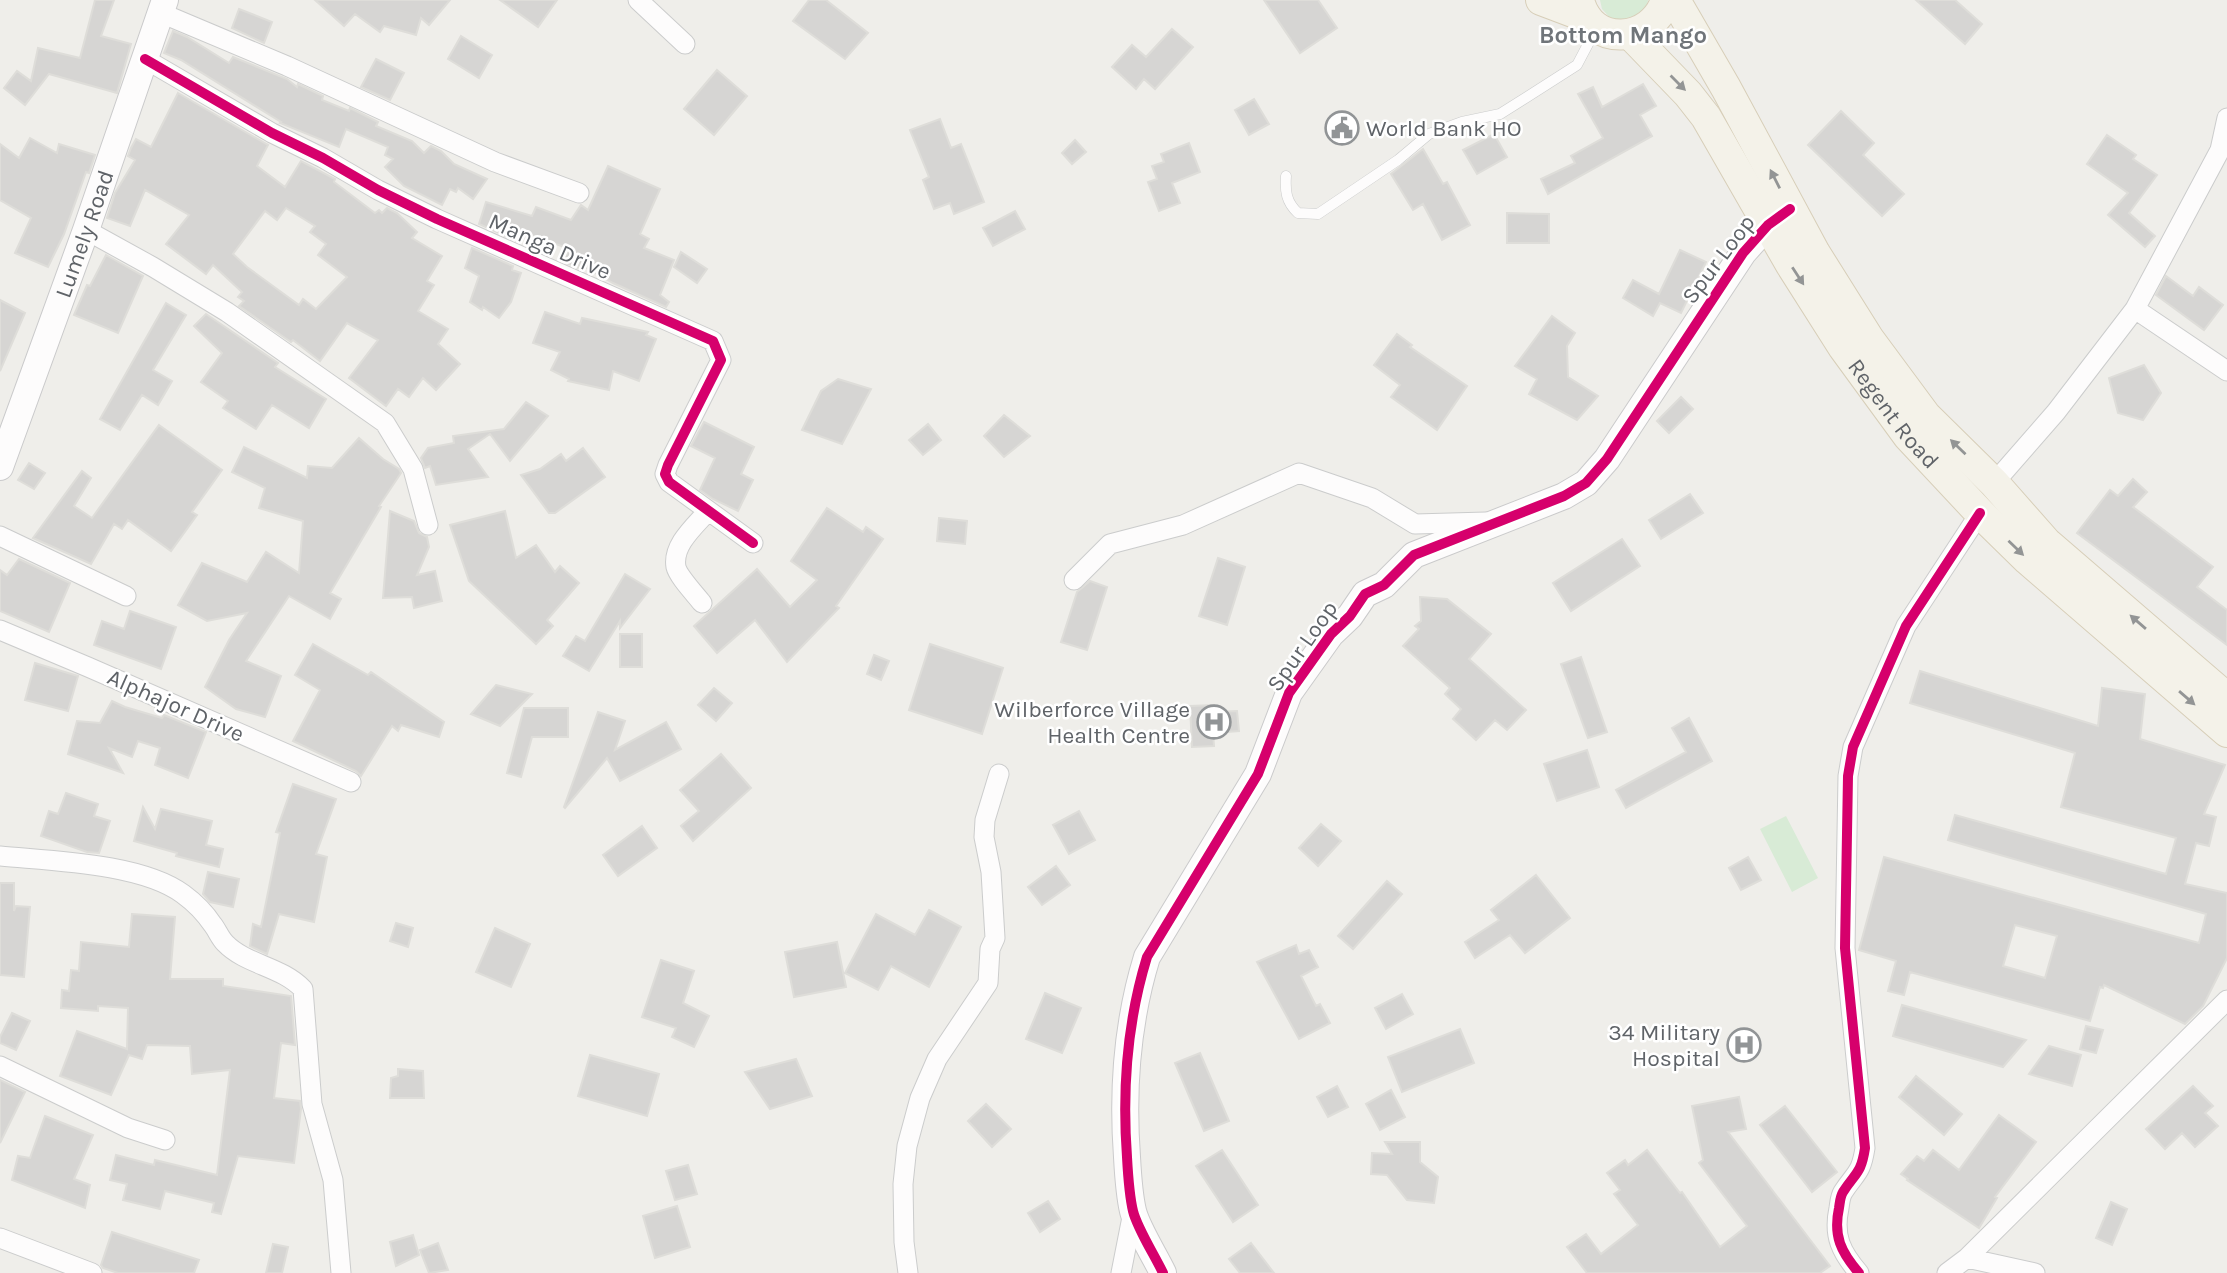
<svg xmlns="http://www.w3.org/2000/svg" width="2227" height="1273" font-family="Karla,sans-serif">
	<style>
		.green { fill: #d8ebd6 }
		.building { fill: #d6d5d3; stroke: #deddd9; stroke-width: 2; fill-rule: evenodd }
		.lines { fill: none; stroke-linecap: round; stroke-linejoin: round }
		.lane-casing { stroke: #cbcccc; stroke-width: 11 }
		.street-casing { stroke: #cbcccc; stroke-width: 21 }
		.secondary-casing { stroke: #cacacb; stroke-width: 28 }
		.primary-casing { stroke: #d7ceb8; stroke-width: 32 }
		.lane { stroke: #fdfcfc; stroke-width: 10 }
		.street { stroke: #fdfcfc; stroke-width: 19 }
		.secondary { stroke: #fdfcfc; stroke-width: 26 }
		.primary { stroke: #f4f2e9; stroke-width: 30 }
		.cycleway-casing { stroke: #fff; stroke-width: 15 }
		.cycleway { stroke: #d6006c; stroke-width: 10 }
		.oneway { fill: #939595 }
		.labels { text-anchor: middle; stroke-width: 5; stroke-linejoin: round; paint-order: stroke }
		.poi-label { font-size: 23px; fill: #5f6368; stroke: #fff; text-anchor: end }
		.street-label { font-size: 23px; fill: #5f6368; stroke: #fff }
		.neighbourhood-label { font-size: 24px; font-weight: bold; fill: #70757a; stroke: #fff }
	</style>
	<rect width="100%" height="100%" fill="#efeeea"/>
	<path class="green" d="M1600,0H1648C1647,10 1641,14 1634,21L1612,20L1602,9Z
		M1786,816L1818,878L1792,892L1760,829Z"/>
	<path class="building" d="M95,0H114L101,36L131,44L117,93L49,74L25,105L4,88L17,71L31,81L38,48L80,58Z
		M315,0H450L429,25L421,18L416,35L384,26L380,32L355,14L344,26Z
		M500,0H557L538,27Z
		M809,0H826L868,33L845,59L793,21Z
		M1264,0H1318L1337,28L1300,53Z
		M1916,0H1955L1982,24L1965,44Z
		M239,9L272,22L264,43L232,28Z
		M1172,29L1193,47L1155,89L1144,79L1136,89L1112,67L1132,45L1146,57Z
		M173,31L187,37L229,63L233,57L287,79L297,87L298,84L323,96L322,100L349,111L350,108L378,122L376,126L412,141L424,153L431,146L441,151L454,164L487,179L473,199L458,188L456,192L450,189L442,205L404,186L385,167L393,159L385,155L388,147L346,129L339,147L280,123L281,122L181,60L164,53Z
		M461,36L492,55L479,78L448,59Z
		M376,59L404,73L390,100L361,87Z
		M717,70L747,96L714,135L684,109Z
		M1643,84L1656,106L1640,115L1652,136L1548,194L1541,179L1575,163L1571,156L1603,138L1578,94L1593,87L1602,107Z
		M178,93L268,145L257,166L285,187L301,161L335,179L334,182L375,213L379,210L382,213L387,208L397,213L417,232L412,238L442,256L427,281L434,285L418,311L448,329L438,344L460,364L436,390L423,378L409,397L398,389L386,406L349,378L378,340L347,323L320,361L293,340L291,342L239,306L244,301L238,297L242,292L213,265L206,274L166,244L189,215L145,190L130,226L107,218L115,193L135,160L128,156L131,148L136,139L151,147ZM286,208L315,226L310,232L326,244L318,255L347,277L316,309L303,299L299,305L247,267L233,254L265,211L277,220Z
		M1254,99L1269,124L1249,135L1235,110Z
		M1841,111L1874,143L1863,155L1904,194L1882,216L1808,145Z
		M940,119L951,148L961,144L984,202L954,214L950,203L934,209L923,180L929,177L910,130Z
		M1494,134L1507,157L1477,174L1463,150Z
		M2107,135L2136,155L2133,159L2157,175L2129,213L2155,236L2145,247L2108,215L2128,193L2087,164Z
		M30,138L57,153L59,144L95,155L89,173L86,172L64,234L48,267L15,253L31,218L0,200V144L19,158Z
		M1075,140L1086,152L1072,164L1062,153Z
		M1189,143L1200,172L1172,183L1180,203L1159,211L1148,182L1157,179L1152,166L1164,162L1161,154Z
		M1423,149L1443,184L1447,182L1470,225L1442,240L1423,204L1413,210L1391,174Z
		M608,166L660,189L640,234L649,239L644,248L674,260L660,295L669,302L666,307L613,283L580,264L578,268L562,261L570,249L522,232L519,242L479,224L486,202L532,216L536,207L571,220L581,205L588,210Z
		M1015,211L1025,229L993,246L983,228Z
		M1507,213L1549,214V243H1507Z
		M472,248L513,266L512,270L521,273L511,302L499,318L483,307L482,310L470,302L479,276L465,268Z
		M1680,250L1706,262L1681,313L1660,303L1653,316L1623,298L1633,280L1659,294Z
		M681,252L707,269L697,283L674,267Z
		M106,255L143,276L118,333L74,315L87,285L90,286Z
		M2166,276L2193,296L2199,287L2223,305L2204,330L2156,295Z
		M0,300L25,313L0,371Z
		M166,303L186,315L153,370L172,381L158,405L142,395L120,430L100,419Z
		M545,312L580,324L582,318L648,332L646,335L656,339L639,381L613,371L609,390L568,381L569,379L551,370L560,352L533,343Z
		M206,314L278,363L275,367L326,399L309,428L272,405L256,429L223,408L228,401L201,382L222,353L194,326Z
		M1552,316L1575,333L1567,346L1568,377L1598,396L1577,420L1529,394L1537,379L1515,366Z
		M1397,334L1412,345L1410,347L1467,386L1437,430L1391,397L1400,385L1374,365Z
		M2144,365L2161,393L2143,420L2118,413L2109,378Z
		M838,379L871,389L842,444L802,430L821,391Z
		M1681,397L1693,409L1669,433L1657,421Z
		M526,402L548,416L510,461L490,434L468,449L488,477L436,485L430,466L425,468L421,458L428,448L454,443L453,436L504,429Z
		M1004,415L1030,436L1004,457L984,436Z
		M704,422L754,447L741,474L753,480L738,511L713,499L700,490L715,458L691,446Z
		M928,424L941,440L923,455L909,440Z
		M159,425L222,470L192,512L197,515L171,551L128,520L122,529L114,524L91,564L33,538L82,471L91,478L74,506L92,518Z
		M359,438L383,459L399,469L401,473L379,506L381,507L330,593L341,599L330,619L289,596L246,661L281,676L265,717L236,709L205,687L229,640L247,613L207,621L178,605L202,563L247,582L266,552L299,573L303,521L259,508L265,488L232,472L244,447L307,478L308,466L332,468Z
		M583,448L605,477L555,513H549L521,475L540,469L561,454L566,461Z
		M29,463L45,473L34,489L18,480Z
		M2133,479L2147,492L2133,507L2213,567L2197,587L2227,610V645L2077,533L2110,490L2118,496Z
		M1690,494L1703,513L1661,539L1649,520Z
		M827,508L863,532L866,527L883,539L836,606L839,608L787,662L755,620L717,653L694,626L757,569L790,607L817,580L791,561Z
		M390,511L414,521L419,533L427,537L429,547L417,575L435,571L442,601L414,608L412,597L383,598Z
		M505,511L516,558L536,545L555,572L560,566L579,583L547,620L553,626L536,644L469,581L450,525Z
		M939,518L967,521L965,544L937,541Z
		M1622,539L1640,566L1571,611L1553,583Z
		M1218,558L1245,567L1227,625L1199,616Z
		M19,559L70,583L49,632L0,611V570L7,575Z
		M625,574L650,589L620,628V621L589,671L563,656L576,636L585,641Z
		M1090,581L1107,587L1087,650L1061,642L1077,592Z
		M1420,597L1447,599L1491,634L1469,659L1526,710L1507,730L1495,720L1476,740L1453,719L1461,709L1445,694L1450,688L1403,646L1419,629L1415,626L1421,621Z
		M130,611L176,627L161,669L94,645L102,621L124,629Z
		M620,634H642V667H620Z
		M313,644L368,675L371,672L444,722L439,737L401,725L398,731L392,726L361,776L356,771L293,741L320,690L295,675Z
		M930,644L1003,668L982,734L909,710Z
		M874,655L889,661L881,680L867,674Z
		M1581,657L1607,732L1588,738L1561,664Z
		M35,663L78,676L68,711L25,700Z
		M1920,671L2098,726L2102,688L2145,694L2140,739L2225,765L2204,814L2216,817L2209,846L2196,843L2185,884L2227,893V958L2203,1006L2185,1024L2104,985L2103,988L2100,987L2090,1021L1910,972L1904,995L1888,991L1896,961L1859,950L1884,857L2199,943L2206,914L1948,840L1955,815L2166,874L2176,838L2061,807L2075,753L1910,703ZM2015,925L2057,936L2045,978L2003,966Z
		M496,685L532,694L500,726L471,714Z
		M714,688L732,703L716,721L698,705Z
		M112,701L125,707L162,718L164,715L206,732L188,778L155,765L160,748L138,741L132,757L109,748L123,773L68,754L77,721L100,723Z
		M1214,705V712L1237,711L1239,731L1213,733L1214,746L1192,747L1190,706Z
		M524,708H568V737H532L521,777L507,773Z
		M598,712L625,721L615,750L666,722L681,749L620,781L607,758L565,808L564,807Z
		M1689,718L1712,761L1626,808L1616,790L1686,752L1672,728Z
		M1587,750L1599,787L1557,801L1544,764Z
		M721,754L751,788L693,841L681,826L699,811L680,790Z
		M293,784L336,799L316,854L327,857L314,922L279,914L267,954L250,946L253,924L261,927L280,833L276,832Z
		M66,793L98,804L94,816L110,821L99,853L87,852L41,836L49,811L58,814Z
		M143,807L155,829L161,809L212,821L206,845L223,849L219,867L176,856L177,853L134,841Z
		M1079,811L1095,840L1069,854L1053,825Z
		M1321,824L1341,841L1318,866L1299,848Z
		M642,826L657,848L618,876L603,855Z
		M1748,857L1761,880L1741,890L1729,868Z
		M1056,866L1070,885L1042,905L1028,887Z
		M208,872L239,879L233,907L210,902L203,894Z
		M1536,875L1570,918L1525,953L1510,935L1475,958L1465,942L1499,920L1491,910Z
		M1387,881L1402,894L1353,949L1338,936Z
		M0,883H14V911L16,906L30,907L24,977L0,975Z
		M929,910L961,927L929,987L891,966L878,990L845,973L876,914L915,935Z
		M132,914L175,917L170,979H223V986L291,996L295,1045L281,1043L274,1098L300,1101L301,1109L294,1163L238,1156L221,1214L212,1212L214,1203L165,1191L160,1209L123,1200L127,1184L110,1180L116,1155L154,1165L155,1160L217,1175L230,1070L192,1074L190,1046L147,1045L142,1059L129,1055L111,1095L60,1076L77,1031L127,1049L128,1008L98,1006V1011L61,1008L62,990L69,991L71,970L79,971L81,942L129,947Z
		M396,923L413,928L408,947L390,941Z
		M495,928L530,944L511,987L476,972Z
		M837,942L846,987L794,997L785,952Z
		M1296,945L1299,954L1309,950L1318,967L1301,976L1316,1006L1320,1004L1330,1023L1299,1039L1257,962Z
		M661,960L694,971L683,1003L709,1016L694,1047L672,1037L676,1028L642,1017Z
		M1045,993L1081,1008L1062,1053L1026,1039Z
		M1402,994L1413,1014L1386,1029L1375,1008Z
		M1902,1005L1974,1025L2026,1040L2003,1067L1893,1036Z
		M12,1013L30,1021L16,1050L0,1043V1037Z
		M2086,1026L2103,1030L2096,1053L2080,1049Z
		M1460,1029L1474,1063L1402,1092L1388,1057Z
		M2049,1046L2081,1055L2072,1086L2029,1074Z
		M1200,1053L1229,1121L1204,1131L1175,1063Z
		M590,1055L659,1074L647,1116L578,1096Z
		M796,1059L812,1096L770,1109L745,1072Z
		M398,1069L423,1071L424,1098H390L391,1078L398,1076Z
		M1916,1076L1962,1114L1944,1135L1899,1097Z
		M0,1080L25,1092L0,1143Z
		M1337,1086L1348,1107L1328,1117L1317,1097Z
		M2193,1086L2213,1106L2205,1113L2218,1126L2195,1147L2182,1133L2165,1149L2146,1129Z
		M1391,1090L1405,1117L1380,1130L1366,1104Z
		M1739,1097L1746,1129L1728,1132L1830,1266L1820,1273H1587L1567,1247L1586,1234L1601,1254L1638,1225L1614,1194L1620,1190L1607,1173L1625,1160L1628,1165L1647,1150L1680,1193L1682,1192L1720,1247L1747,1226L1699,1163L1703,1160L1692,1106Z
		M986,1104L1011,1129L992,1147L968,1121Z
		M1785,1106L1837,1172L1812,1192L1760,1125Z
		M1999,1115L2036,1142L1995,1197L1997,1198L1979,1228L1907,1180L1908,1179L1901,1174L1917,1156L1924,1161L1933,1150L1959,1170Z
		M45,1116L93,1135L74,1179L90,1185L85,1208L12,1180L18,1156L30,1158Z
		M1385,1142H1420V1162L1438,1177L1434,1203L1407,1200L1387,1175L1371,1174L1372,1153L1392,1154Z
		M1222,1150L1258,1205L1233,1222L1196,1166Z
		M688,1165L697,1194L675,1200L666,1171Z
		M1048,1201L1060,1219L1040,1232L1028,1213Z
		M2111,1202L2127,1209L2112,1245L2096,1238Z
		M677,1206L690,1247L655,1258L643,1216Z
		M112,1232L199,1260L194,1273H118L103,1268L101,1265Z
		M413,1235L419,1255L396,1266L390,1242Z
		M438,1243L448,1270L429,1273L420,1250Z
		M1251,1243L1274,1273H1240L1229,1259Z
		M273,1244L288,1247L282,1273H266Z"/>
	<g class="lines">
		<defs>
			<path id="lane" d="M1286,176C1285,191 1286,202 1298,213L1318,214L1398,160L1429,134L1462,122L1500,114L1527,97L1577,65L1596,29"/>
			<path id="street" d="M638,0L685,44
				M161,13L287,66L495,162L579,193
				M145,59L272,133L323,158L378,190L437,219L713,341L721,360L668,465L665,474L669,482L753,543
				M86,230L153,267L227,312L385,423L413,469L428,525
				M2135,309L2227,371
				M1994,483L2056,412L2135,309L2220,150L2227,118
				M0,536L126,596
				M1074,580L1110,544L1183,525L1299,473L1372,498L1415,524L1486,522
				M702,603C695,594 678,576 676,567C672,545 695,526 708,511
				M0,630L88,667L351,782
				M0,856C51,861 141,863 183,894C194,902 205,913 213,925C217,930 220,938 225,943C246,965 281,966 303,989L312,1104L333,1180L341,1273
				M0,1066L128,1128L165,1140
				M0,1238L92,1273
				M1967,1258L2035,1273
				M908,1273L904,1242L903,1184L907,1146L920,1098L937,1059L988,983L990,949L995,938L991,872L984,837L985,820L999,774
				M1121,1273L1133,1212
				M1859,1273C1841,1252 1833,1236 1839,1208C1840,1202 1840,1197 1843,1192C1856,1172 1861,1174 1865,1148L1845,948L1848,776L1853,747L1906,626L1980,513
				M1947,1273L1967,1258L2227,1000"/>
			<g id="secondary">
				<path id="s1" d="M0,467L86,230L165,0"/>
				<path d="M1163,1273C1155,1256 1137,1228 1133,1211C1129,1194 1128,1175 1127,1157C1122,1089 1127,1022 1147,957L1258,774L1289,693L1331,634L1350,616L1365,594L1384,585L1414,555L1564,496L1586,483L1607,459L1743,253L1768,225L1785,213"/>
			</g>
			<g id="primary">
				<path d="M1541,0L1586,17"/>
				<path d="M1579,0C1590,48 1652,44 1666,0"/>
				<path d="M1675,0L1726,88L1815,253L1869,339L1926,416L1994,483L2046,542L2227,698"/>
				<path id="s2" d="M1630,34L1688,94L1706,117L1791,265L1843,347L1908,436L1980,513L2028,560L2227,732"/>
			</g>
		</defs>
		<use href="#lane" class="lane-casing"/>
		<use href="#street" class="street-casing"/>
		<use href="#secondary" class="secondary-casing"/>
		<use href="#primary" class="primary-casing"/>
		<use href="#lane" class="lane"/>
		<use href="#street" class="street"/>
		<use href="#secondary" class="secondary"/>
		<use href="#primary" class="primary"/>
		<defs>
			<path id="cycleway" d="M145,59L272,133L323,158L378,190L437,219L713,341L721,360L668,465L665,474L669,482L753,543
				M1163,1273C1155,1256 1137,1228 1133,1211C1129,1194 1128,1175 1127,1157C1122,1089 1127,1022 1147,957L1258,774L1289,693L1331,634L1350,616L1365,594L1384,585L1414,555L1564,496L1586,483L1607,459L1743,253L1768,225L1790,209
				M1859,1273C1841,1252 1833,1236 1839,1208C1840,1202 1840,1197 1843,1192C1856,1172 1861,1174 1865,1148L1845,948L1848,776L1853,747L1906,626L1980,513"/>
		</defs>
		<use href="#cycleway" class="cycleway-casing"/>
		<use href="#cycleway" class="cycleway"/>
	</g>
	<defs><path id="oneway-solid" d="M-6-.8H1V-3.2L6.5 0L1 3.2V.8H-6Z" transform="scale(1.75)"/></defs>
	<g class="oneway">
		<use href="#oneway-solid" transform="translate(1678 83) rotate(45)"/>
		<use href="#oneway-solid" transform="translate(1775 179) rotate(-117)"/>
		<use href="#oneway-solid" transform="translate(1798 276) rotate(57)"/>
		<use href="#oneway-solid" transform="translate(1958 447) rotate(-136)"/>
		<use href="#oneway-solid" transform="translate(2016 548) rotate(44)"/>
		<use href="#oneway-solid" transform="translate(2138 622) rotate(-139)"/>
		<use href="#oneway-solid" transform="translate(2187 698) rotate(41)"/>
	</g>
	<defs>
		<symbol id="civic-ring" viewBox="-11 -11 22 22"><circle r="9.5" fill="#fff" stroke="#919496" stroke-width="1.5"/><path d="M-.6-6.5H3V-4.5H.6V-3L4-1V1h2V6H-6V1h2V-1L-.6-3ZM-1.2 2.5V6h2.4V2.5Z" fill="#919496"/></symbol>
		<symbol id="hospital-ring" viewBox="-11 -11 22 22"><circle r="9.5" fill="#fff" stroke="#919496" stroke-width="1.5"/><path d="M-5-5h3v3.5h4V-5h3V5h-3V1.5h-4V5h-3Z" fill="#919496"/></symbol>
	</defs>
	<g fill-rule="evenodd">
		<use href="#civic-ring" x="1323" y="109" width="38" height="38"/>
		<use href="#hospital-ring" x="1195" y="703" width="38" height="38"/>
		<use href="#hospital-ring" x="1725" y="1026" width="38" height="38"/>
	</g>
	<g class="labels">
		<g class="poi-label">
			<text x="1366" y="136" text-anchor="start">World Bank HO</text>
			<text x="1190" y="717">Wilberforce Village<tspan x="1190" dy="26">Health Centre</tspan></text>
			<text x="1720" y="1040">34 Military<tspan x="1720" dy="26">Hospital</tspan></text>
		</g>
		<g class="street-label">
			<text dy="8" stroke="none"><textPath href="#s1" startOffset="248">Lumely Road</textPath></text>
			<text transform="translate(550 246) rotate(24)" y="8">Manga Drive</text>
			<text transform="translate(1718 259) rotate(-53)" y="8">Spur Loop</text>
			<text dy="8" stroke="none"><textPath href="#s2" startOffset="464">Regent Road</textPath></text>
			<text transform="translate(1302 646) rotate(-55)" y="8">Spur Loop</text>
			<text transform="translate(176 705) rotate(24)" y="8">Alphajor Drive</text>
		</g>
		<g class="neighbourhood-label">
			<text x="1623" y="43">Bottom Mango</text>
		</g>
	</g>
</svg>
